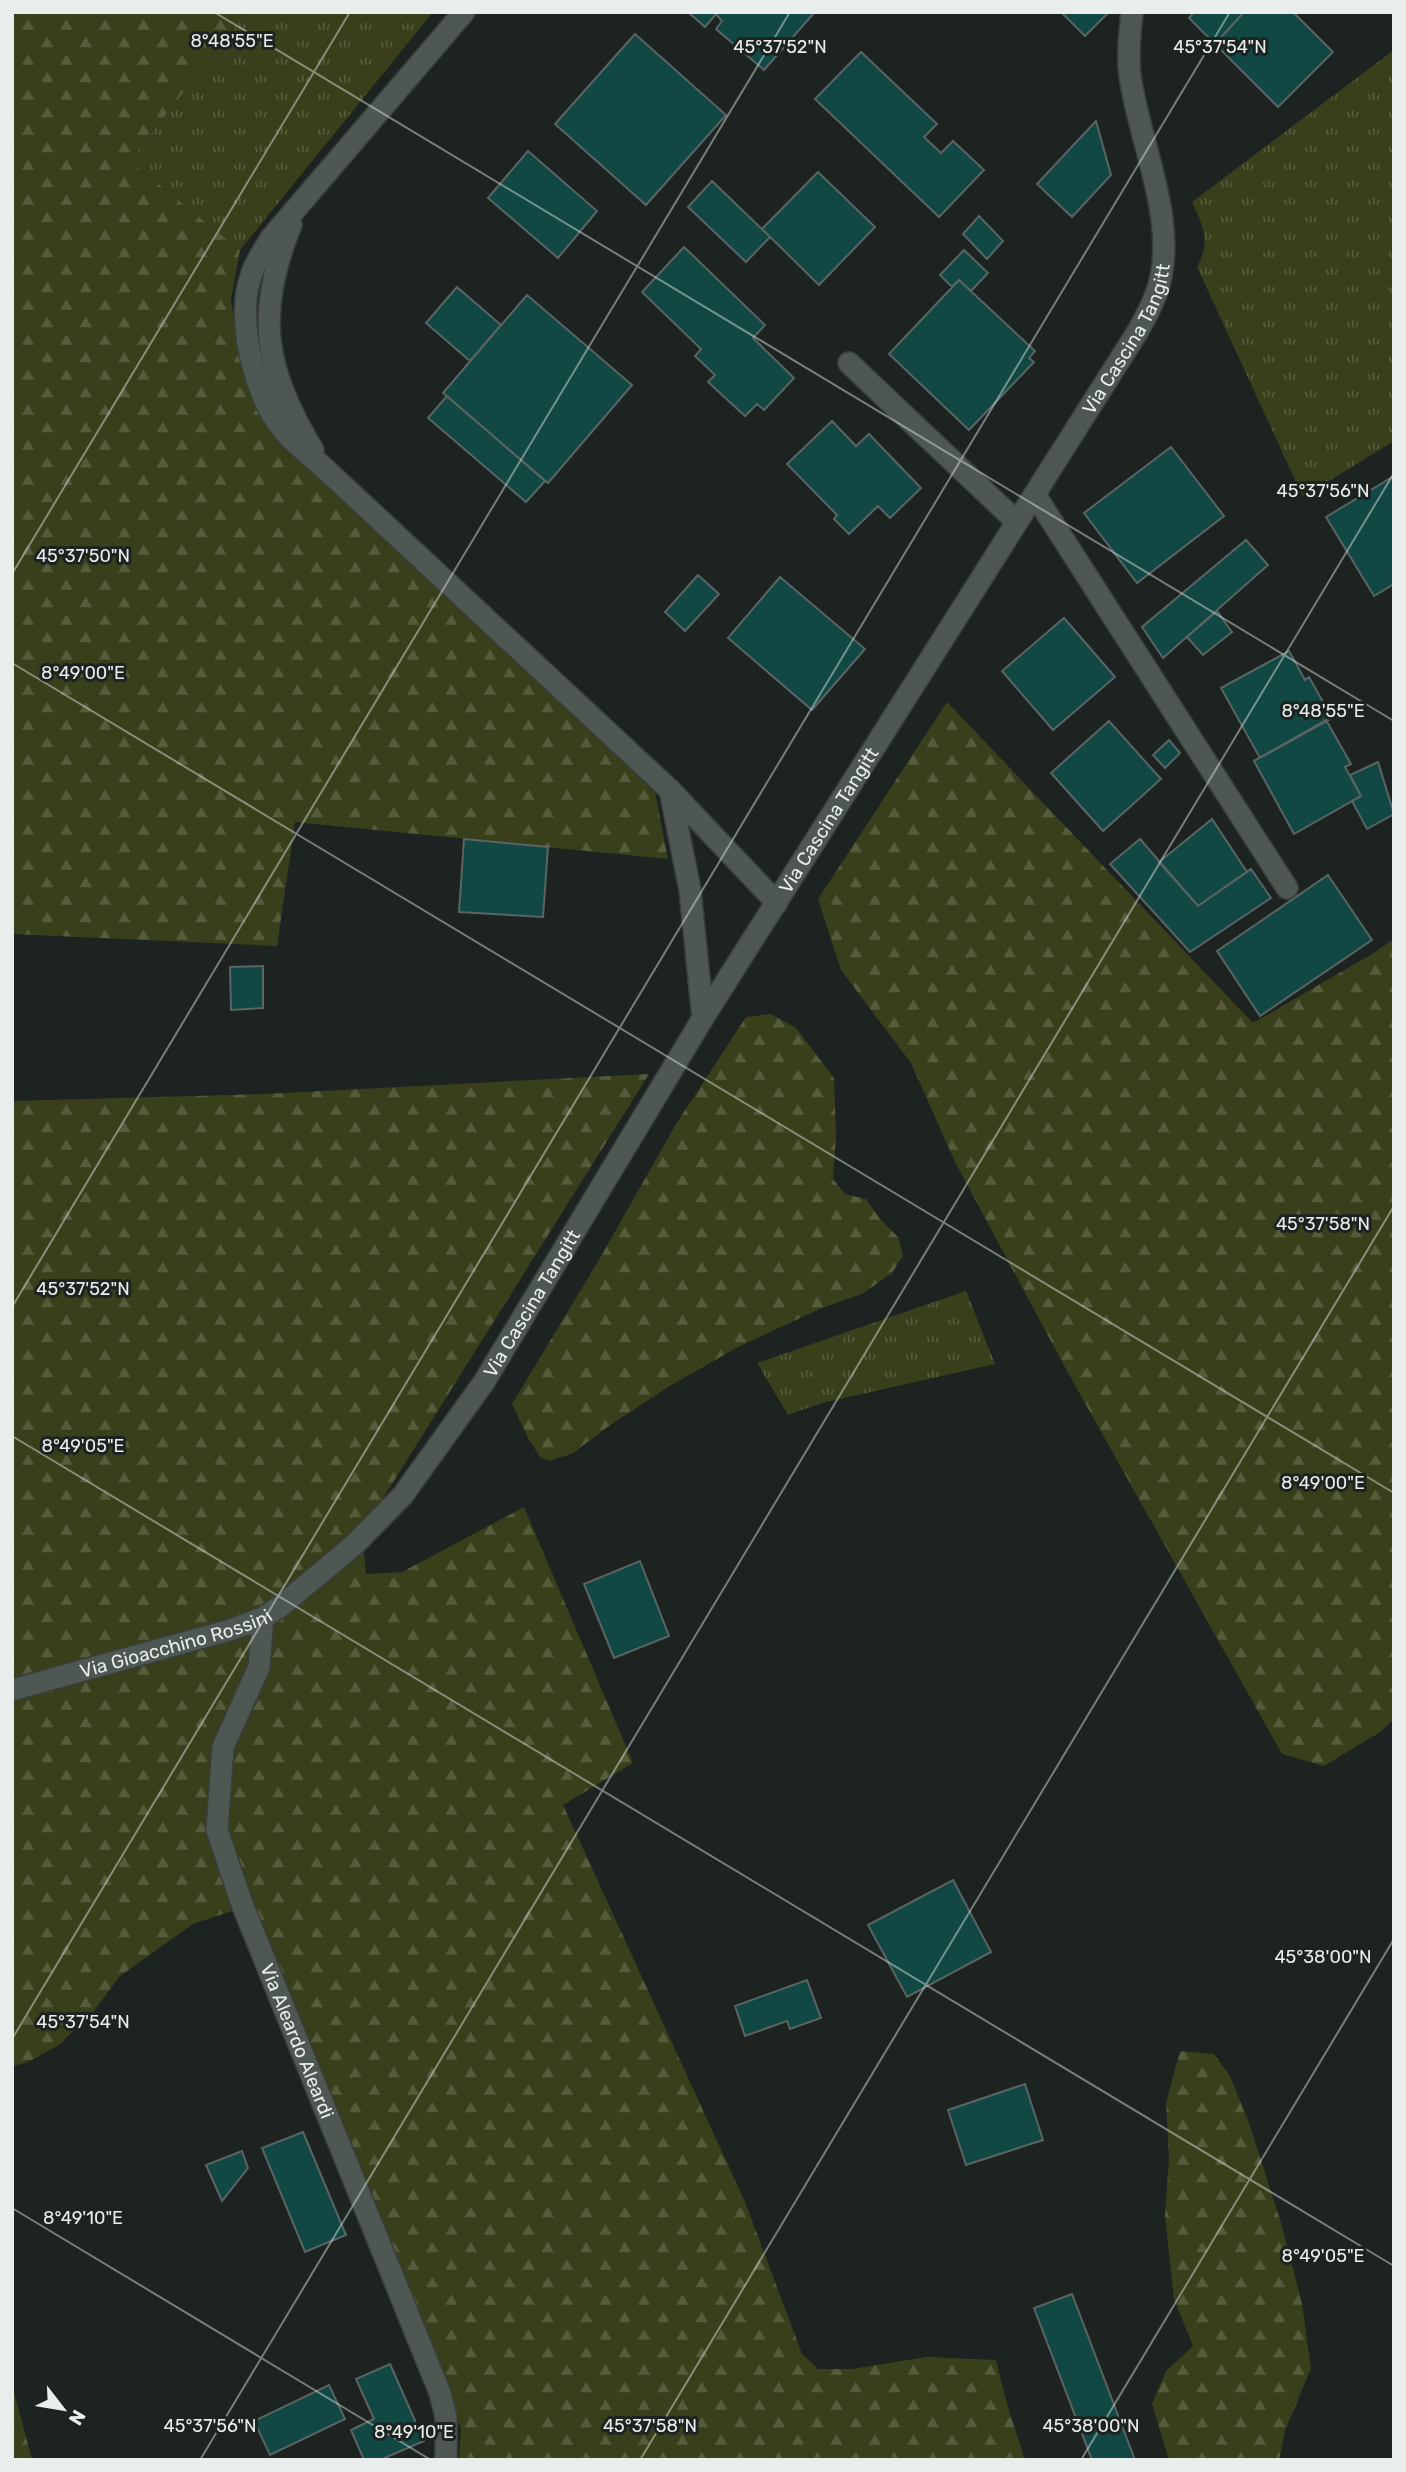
<svg xmlns="http://www.w3.org/2000/svg" width="1406" height="2472" font-family="Rubik,sans-serif">
	<style>
		.grass { fill: url(#grass-tufts) }
		.forest { fill: url(#forest-firs) }
		.building { fill: #124843; stroke: #5a6463; stroke-width: 2 }
		.lines { fill: none; stroke-linecap: round; stroke-linejoin: round }
		.minor-casing { stroke: #393e3c; stroke-width: 24 }
		.minor { stroke: #4f5753; stroke-width: 21 }
		.ticks { fill: none; stroke: #e9eeec; stroke-width: 2; stroke-opacity: 0.45 }
		.labels { text-anchor: middle; stroke-width: 6; stroke-linejoin: round; paint-order: stroke }
		.street-label { font-size: 19px; fill: #e9eeec; stroke: #1c2320 }
		.ticks-label { font-size: 18px; text-anchor: middle; fill: #e9eeec; stroke: #1c2320; stroke-width: 6; stroke-linejoin: round; paint-order: stroke }
	</style>
	<defs>
		<pattern id="grass-tufts" width="24" height="20" patternUnits="userSpaceOnUse" patternTransform="scale(1.75)"><rect width="24" height="20" fill="#393f1b"/><path d="M3 7l-1-3M5 7V3M7 7l1-3M15 17l-1-3M17 17v-4M19 17l1-3" fill="none" stroke="#565b3c"/></pattern>
		<pattern id="forest-firs" width="22" height="20" patternUnits="userSpaceOnUse" patternTransform="scale(1.75)"><rect width="22" height="20" fill="#393f1b"/><path d="M5 1l3.5 6h-7zM16 11l3.5 6h-7z" fill="#565b3c"/></pattern>
	</defs>
	<rect width="100%" height="100%" fill="#1c2320"/>
	<path class="grass" d="M246,12H433L240,250L130,161Z
		M1394,50V441L1303,497L1197,267C1211,240 1204,229 1192,202Z
		M966,1291L995,1364L822,1403L788,1415L757,1363Z"/>
	<path class="forest" d="M12,12H246L130,161L240,250L231,300L239,355L253,399L279,438L655,792L668,859L295,822L277,946L12,934Z
		M947,702L1253,1023L1372,954L1394,939V1719L1380,1732L1324,1766L1282,1754L1067,1371L955,1162L911,1063L841,970L818,899Z
		M771,1014L796,1028L834,1078L836,1136L833,1179L845,1194L866,1199L880,1219L898,1237L903,1256L892,1273L862,1294L822,1308L738,1347L668,1387L609,1426L573,1453L550,1461L541,1458L529,1440L512,1404L600,1258L676,1124L746,1017Z
		M649,1074L375,1511L363,1542L366,1574L402,1572L524,1507L633,1763L563,1805L745,2202L802,2354L818,2369H852L926,2357L996,2360L1007,2404L1025,2460H459L461,2428L253,1904L193,1924L120,1976L94,2011L59,2045L28,2062L12,2067V1101L265,1094Z
		M1180,2051L1214,2054L1230,2076L1249,2123L1282,2226L1302,2304L1311,2368L1285,2431L1279,2460H1169L1152,2404L1166,2371L1193,2346L1174,2299L1165,2215L1169,2158L1166,2103Z
		M12,2384L32,2460H12Z"/>
	<path class="building" d="M688,12H813L814,13L764,70L716,29L722,21L716,14L705,27Z
		M1061,12H1109L1085,36Z
		M1194,12H1244L1215,44L1189,18Z
		M1244,12H1293L1333,52L1278,107L1215,44Z
		M635,34L726,115L646,205L555,124Z
		M861,52L937,124L924,137L941,153L953,141L984,170L939,217L815,99Z
		M1096,121L1111,175L1072,217L1037,184Z
		M528,151L597,211L558,258L488,198Z
		M818,172L875,227L819,285L762,229Z
		M712,181L770,237L746,262L688,207Z
		M979,216L1003,241L987,259L963,234Z
		M684,247L765,325L753,338L794,378L764,410L757,404L745,416L708,382L715,375L695,356L701,349L642,292Z
		M964,250L988,273L971,291L959,280L952,287L940,275Z
		M959,280L1035,351L1029,358L1034,362L969,430L889,354Z
		M457,287L501,325L470,361L426,323Z
		M527,295L632,385L548,483L443,393Z
		M447,396L545,481L526,502L428,418Z
		M832,421L856,446L869,434L921,488L890,518L878,506L849,534L834,519L837,515L787,464Z
		M1171,447L1224,516L1137,583L1084,513Z
		M1394,476V584L1374,596L1326,517Z
		M1246,540L1268,565L1163,658L1142,627Z
		M698,575L719,594L685,631L665,612Z
		M780,577L865,649L812,710L728,638Z
		M1217,611L1232,632L1203,655L1187,637Z
		M1064,618L1115,677L1053,730L1002,671Z
		M1289,651L1305,680L1309,677L1332,718L1260,758L1221,688Z
		M1326,720L1351,764L1345,767L1361,796L1294,834L1254,761Z
		M1109,721L1161,779L1103,831L1051,773Z
		M1169,740L1180,753L1165,768L1153,755Z
		M1378,762L1394,814L1367,829L1352,801L1361,796L1350,775Z
		M1212,819L1247,872L1198,906L1159,862Z
		M464,839L548,847L543,917L459,912Z
		M1140,839L1198,906L1251,869L1271,898L1190,952L1110,864Z
		M1328,875L1372,940L1260,1016L1217,951Z
		M263,966V1008L231,1010L230,967Z
		M640,1561L669,1636L614,1658L584,1584Z
		M953,1880L991,1952L907,1997L868,1925Z
		M807,1980L821,2018L790,2029L787,2021L745,2036L735,2006Z
		M1025,2084L1043,2140L966,2165L948,2110Z
		M303,2132L346,2235L305,2252L262,2148Z
		M242,2151L248,2168L222,2201L206,2165Z
		M1072,2294L1135,2460H1092L1034,2308Z
		M390,2364L424,2441L380,2460H364L351,2430L374,2419L356,2379Z
		M329,2385L345,2419L270,2455L254,2421Z"/>
	<g class="lines">
		<defs>
			<g id="minor">
				<path d="M464,12L271,238C264,250 255,262 251,276C236,318 254,391 280,426C292,442 308,454 323,467L670,790L777,903"/>
				<path d="M291,225C255,313 264,370 313,450"/>
				<path d="M849,363L1017,522"/>
				<path d="M1035,495L1287,888"/>
				<path d="M670,790L690,890L703,1018"/>
				<path id="s1" d="M263,1618L259,1667L223,1747L217,1830L242,1904L440,2393L446,2417V2460"/>
				<path id="s2" d="M12,1690L230,1630L263,1618L282,1605L354,1545L403,1495L484,1382L703,1018L1138,331C1148,313 1157,296 1161,277C1174,213 1139,140 1130,76C1127,55 1130,33 1132,12"/>
			</g>
		</defs>
		<use href="#minor" class="minor-casing"/>
		<use href="#minor" class="minor"/>
	</g>
	<path class="ticks" d="M214,12L1394,721M12,574L350,12M12,663L1394,1493M12,1307L790,12M12,1436L1394,2266M12,2039L1230,12M12,2208L431,2460M200,2460L1394,473M640,2460L1394,1206M1081,2460L1394,1939"/>
	<g class="labels">
		<g class="street-label">
			<text dy="7" stroke="none"><textPath href="#s2" startOffset="1813">Via Cascina Tangitt</textPath></text>
			<text dy="7" stroke="none"><textPath href="#s2" startOffset="1246">Via Cascina Tangitt</textPath></text>
			<text dy="7" stroke="none"><textPath href="#s2" startOffset="679">Via Cascina Tangitt</textPath></text>
			<text dy="7" stroke="none"><textPath href="#s2" startOffset="170">Via Gioacchino Rossini</textPath></text>
			<text dy="7" stroke="none"><textPath href="#s1" startOffset="446">Via Aleardo Aleardi</textPath></text>
		</g>
	</g>
	<g class="ticks-label">
		<text x="232" y="47">8°48'55"E</text>
		<text x="780" y="53">45°37'52"N</text>
		<text x="1220" y="53">45°37'54"N</text>
		<text x="1323" y="497">45°37'56"N</text>
		<text x="83" y="562">45°37'50"N</text>
		<text x="83" y="679">8°49'00"E</text>
		<text x="1323" y="717">8°48'55"E</text>
		<text x="1323" y="1230">45°37'58"N</text>
		<text x="83" y="1295">45°37'52"N</text>
		<text x="83" y="1452">8°49'05"E</text>
		<text x="1323" y="1489">8°49'00"E</text>
		<text x="1323" y="1963">45°38'00"N</text>
		<text x="83" y="2028">45°37'54"N</text>
		<text x="83" y="2224">8°49'10"E</text>
		<text x="1323" y="2262">8°49'05"E</text>
		<text x="210" y="2432">45°37'56"N</text>
		<text x="650" y="2432">45°37'58"N</text>
		<text x="1091" y="2432">45°38'00"N</text>
		<text x="414" y="2438">8°49'10"E</text>
	</g>
	<rect width="1406" height="2472" fill="none" stroke="#e9eeec" stroke-width="28"/>
	<g transform="translate(63 2409) rotate(121)" stroke="#1c2320" stroke-width="5" paint-order="stroke">
	<path d="M0-5L12 26L0 18L-12 26Z" fill="#e9eeec"/>
	<text y="-10" font-size="19" font-weight="bold" text-anchor="middle" fill="#e9eeec">N</text>
	</g>
</svg>
